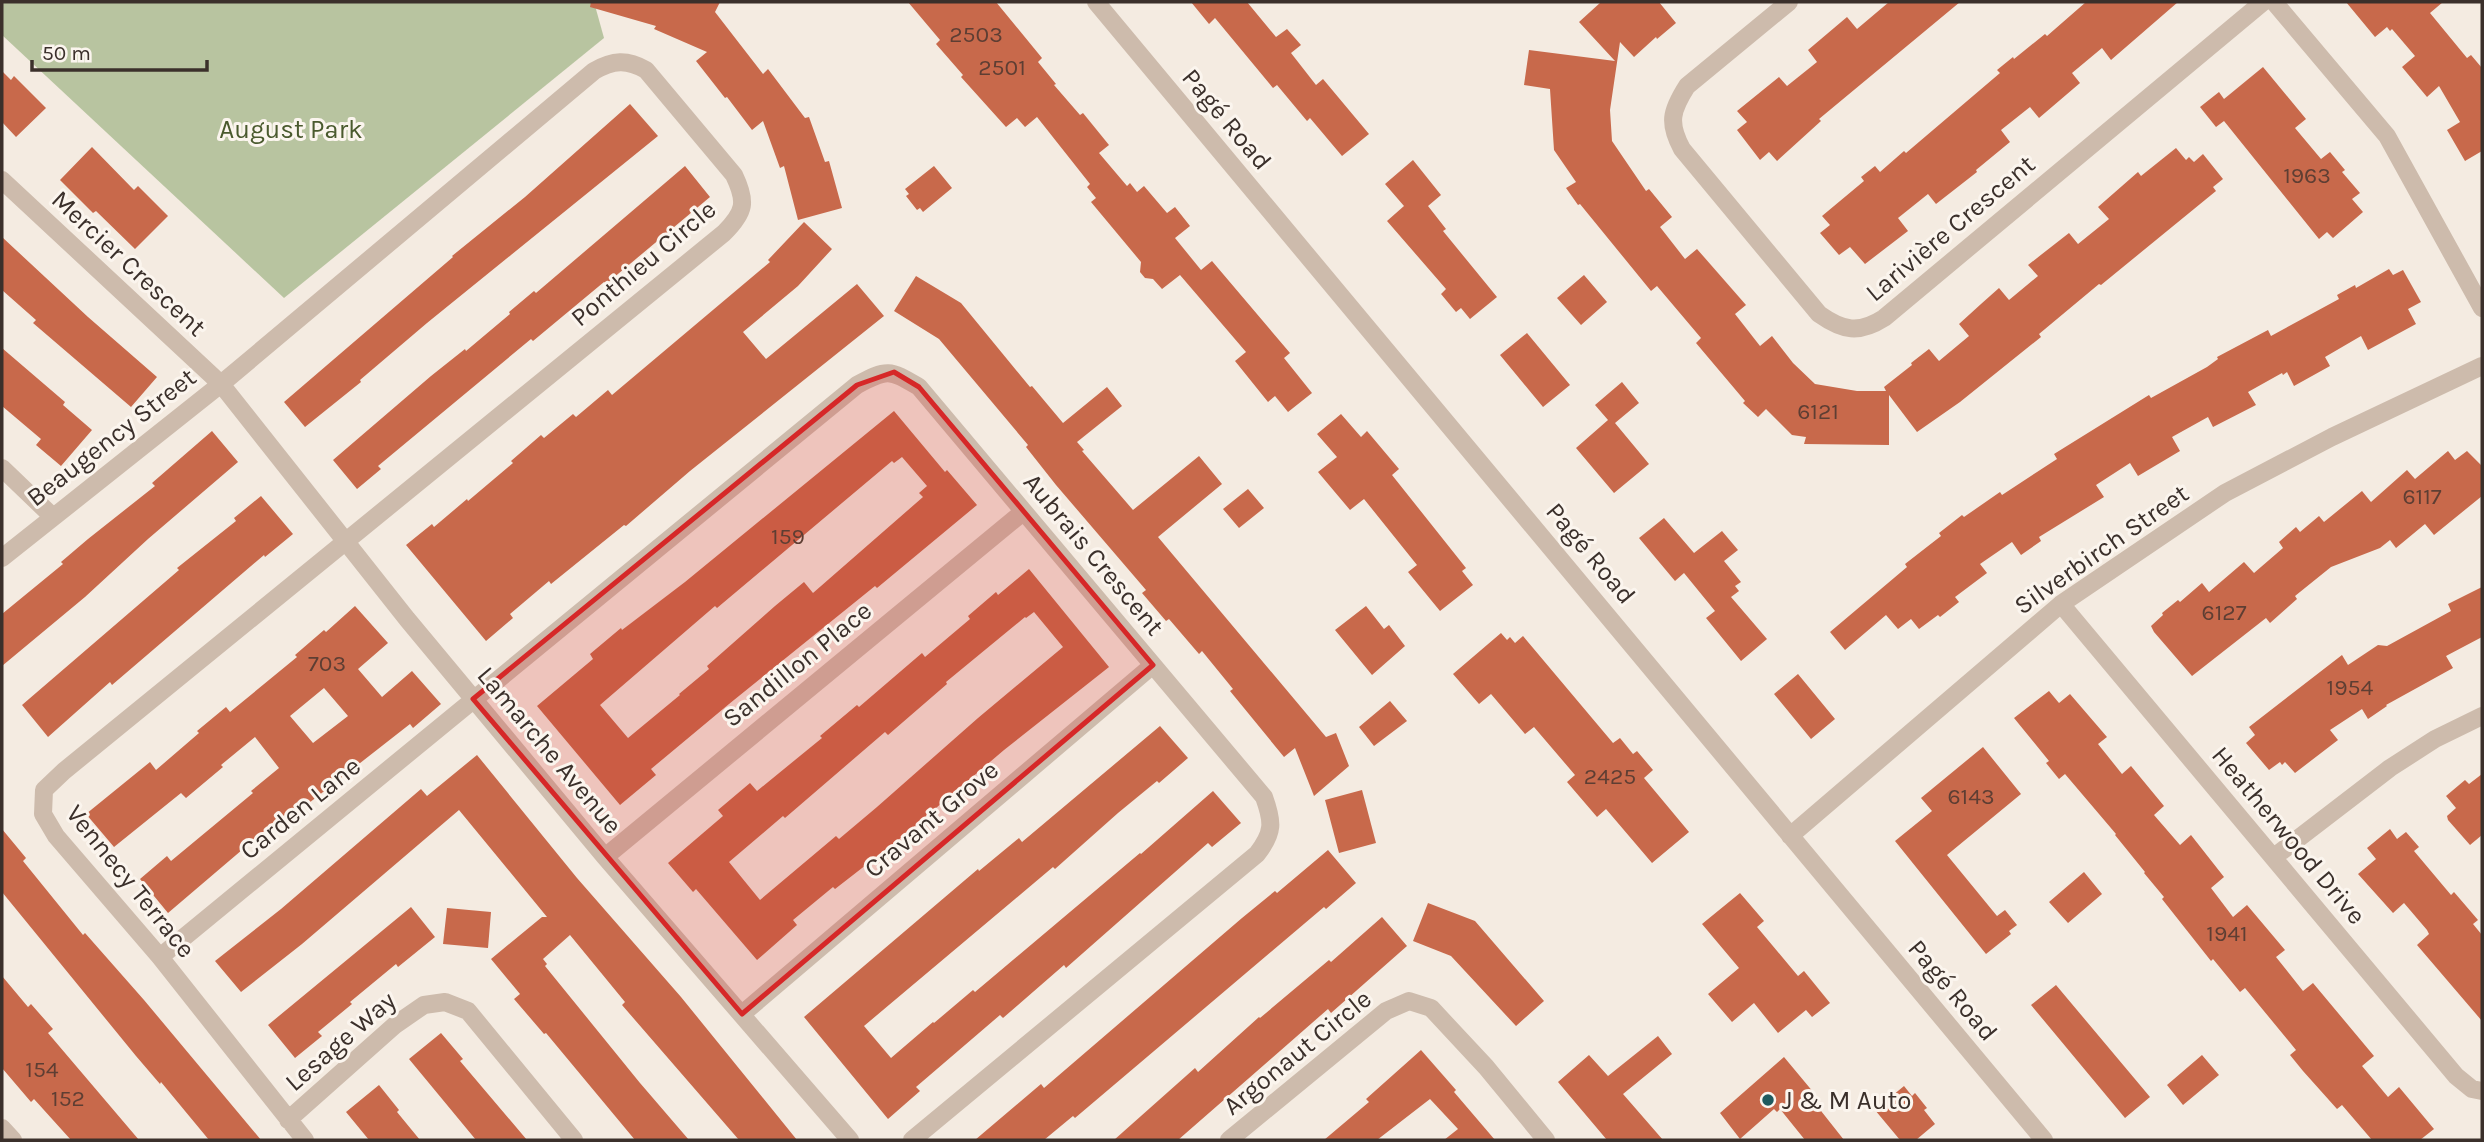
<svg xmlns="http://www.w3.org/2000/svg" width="2484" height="1142" font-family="Karla,sans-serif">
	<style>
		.green { fill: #b8c4a0 }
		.building { fill: #c8694b; fill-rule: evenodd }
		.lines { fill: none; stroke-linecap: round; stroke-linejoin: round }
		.minor { stroke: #cdbbac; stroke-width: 18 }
		.marked { fill: #d62828; fill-opacity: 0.2; stroke: #d62828; stroke-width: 5; stroke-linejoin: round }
		.poi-dot { fill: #1f5a5e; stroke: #fbf5ee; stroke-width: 2.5 }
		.labels { text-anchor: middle; stroke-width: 6; stroke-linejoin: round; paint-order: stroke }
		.number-label { font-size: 23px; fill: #5e3e33 }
		.street-label { font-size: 26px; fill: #3b302b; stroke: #fbf5ee }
		.park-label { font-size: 26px; fill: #4a5a2e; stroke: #fbf5ee }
		.poi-label { font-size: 26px; fill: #3b302b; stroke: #fbf5ee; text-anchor: start }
	</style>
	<rect width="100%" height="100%" fill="#f4ebe1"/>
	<path class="green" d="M2,2H594L604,38L284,298L2,35Z"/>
	<path class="building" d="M591,2H720L715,12L763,74L768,69L805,118L809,117L825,162L829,161L842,208L798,220L784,166L780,168L763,121L752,130L727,97L725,98L696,61L707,52L654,29L656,26L590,7Z
		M908,2H996L1042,58L1038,62L1056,84L1054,85L1080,115L1083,113L1109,145L1099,153L1127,186L1130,183L1137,192L1144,186L1167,213L1175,207L1190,226L1175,238L1201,270L1212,261L1290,353L1284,358L1312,393L1288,412L1275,396L1268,402L1235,361L1246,352L1180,275L1162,289L1153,279L1145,278L1140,272L1141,262L1091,202L1096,198L1087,187L1090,184L1037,117L1025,127L1017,118L1006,127L961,77L963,75L936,44L940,40Z
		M1191,2H1247L1276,37L1287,29L1301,45L1291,53L1316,85L1323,79L1369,134L1342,156L1310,118L1307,121L1277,85L1273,88L1215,18L1209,24Z
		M1601,2H1659L1676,23L1657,39L1656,37L1634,57L1620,42L1610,110L1612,141L1646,191L1649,189L1672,217L1660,227L1685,259L1697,249L1746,305L1735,314L1760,346L1772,336L1793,363L1815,384L1857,391H1886L1884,387L1912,365L1911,363L1929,349L1939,361L1969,336L1959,324L1981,304L1999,288L2009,300L2038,276L2028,265L2069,233L2078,244L2109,219L2098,207L2138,172L2141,176L2176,148L2186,160L2189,157L2194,162L2203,154L2223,179L2213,187L2216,191L2101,285L2099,284L2039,334L2041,337L1960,402L1917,432L1889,395V445L1804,444L1806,437L1792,435L1766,409L1758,417L1743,403L1745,401L1696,343L1701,338L1657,286L1651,291L1580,204L1578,205L1566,188L1576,182L1554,150L1550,89L1524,85L1529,50L1615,61L1579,22Z
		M1889,2H1960L1819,119L1821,121L1777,161L1769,152L1760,160L1737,130L1747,122L1737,111L1779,77L1787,86L1817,62L1808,50L1847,17L1857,29Z
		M2086,2H2178L2111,60L2102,48L2072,73L2080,83L2039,118L2030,107L2001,130L2010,142L1976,170L1977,172L1936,204L1928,194L1898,218L1908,231L1865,264L1850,247L1839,255L1820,233L1830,225L1822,216L1864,181L1861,177L1875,166L1880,172L1904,151L1906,153L2000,73L1997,70L2013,57L2014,59L2045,34L2047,36Z
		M2346,2H2443L2430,13L2467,58L2471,55L2482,68V151L2465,161L2447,130L2460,122L2439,86L2427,97L2402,67L2415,56L2392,29L2390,31L2387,27L2375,37Z
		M2263,67L2306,119L2295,128L2321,159L2330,152L2345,170L2342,172L2360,193L2352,199L2363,212L2333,238L2327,232L2319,239L2224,121L2216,127L2200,107L2219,92L2224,99Z
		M2,71L11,80L14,76L46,108L16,137L2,122Z
		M630,104L658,136L427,323L360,380L361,382L305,427L284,402L453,257L452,256L525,197Z
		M92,147L134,190L138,186L168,216L135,249L96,211L93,213L60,180Z
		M1413,160L1441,195L1428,206L1446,229L1443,231L1497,297L1470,319L1461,308L1456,312L1441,294L1446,289L1387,221L1404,206L1385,184Z
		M685,166L710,197L606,284L604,282L533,341L531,339L378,466L381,469L357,489L333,460L431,376L465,349L466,351L510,314L509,312L534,291L536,293Z
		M934,166L952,188L923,212L920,208L917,210L906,196L909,194L905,189Z
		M804,222L832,249L798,286L743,332L766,359L857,284L884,316L690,471L626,526L624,525L551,584L549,581L510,614L513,618L486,641L406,545L432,524L434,527L467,499L468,501L513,463L511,461L541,435L544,438L573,414L576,417L608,390L612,395L770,262L768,260Z
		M2,237L88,317L157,377L131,407L33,323L36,320L2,290Z
		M2389,269L2393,275L2403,270L2421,302L2408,309L2416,324L2368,350L2361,336L2325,357L2330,366L2294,386L2287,372L2283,375L2282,373L2248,392L2256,405L2213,427L2208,417L2172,437L2180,451L2138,476L2130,463L2096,485L2104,497L2039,537L2041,541L2021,555L2012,542L1980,564L1987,573L1955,597L1959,602L1940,617L1938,615L1919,629L1911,619L1898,629L1886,615L1845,650L1830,632L1907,567L1905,564L1941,536L1939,533L1962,515L1964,517L2000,492L2002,495L2057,459L2054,454L2149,395L2151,398L2207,367L2218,359L2217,357L2268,330L2271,336L2339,299L2337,295L2355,285L2356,288Z
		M1584,275L1607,302L1581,325L1557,298Z
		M916,276L961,303L1030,387L1032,386L1063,423L1107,387L1122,406L1077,442L1084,450L1082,451L1133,510L1199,456L1222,484L1158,537L1326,737L1336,733L1349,766L1314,796L1295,748L1284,757L1230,691L1233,689L1202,651L1199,654L1169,619L1166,621L1142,593L1146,590L1056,485L1026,447L1028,445L939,339L894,311Z
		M1527,333L1570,385L1543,407L1500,355Z
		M2,348L65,402L63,405L92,430L61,466L36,445L41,439L2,406Z
		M1622,382L1639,403L1615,423L1649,464L1614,493L1576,448L1608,420L1595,405Z
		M894,411L945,472L947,470L977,505L877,588L875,586L729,704L651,769L656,775L620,805L537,706L593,659L590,654L621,628L622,630L685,582ZM902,457L927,486L919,493L923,497L813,593L804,582L775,606L707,666L709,669L679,694L680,695L628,738L600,705L715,606L717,608L892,461L894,463Z
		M1341,414L1361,437L1367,431L1399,469L1392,475L1466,568L1462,571L1473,585L1440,611L1408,572L1417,565L1364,499L1350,510L1318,472L1337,457L1317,434Z
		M212,431L238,462L148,539L85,597L2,666V614L63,564L61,562L88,539L155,486L152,483Z
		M2448,451L2455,460L2467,451L2482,466V496L2434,535L2425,524L2396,548L2390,540L2380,548L2331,567L2295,596L2297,599L2270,623L2266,618L2192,676L2154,632L2151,626L2163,615L2162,613L2178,600L2180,602L2202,583L2209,592L2244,562L2254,573L2283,548L2279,542L2296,527L2300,532L2319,516L2324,522L2362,491L2371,502L2407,470L2415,479Z
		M1248,489L1264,508L1239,528L1223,509Z
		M261,496L293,534L265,557L264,555L112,685L110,682L48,737L22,705L179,570L177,568L236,521L234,518Z
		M1664,518L1694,553L1722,531L1738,550L1724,561L1741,582L1735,586L1739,591L1731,597L1767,639L1741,661L1706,618L1715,611L1684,573L1675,581L1639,538Z
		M1029,569L1109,667L1004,750L902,837L835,889L833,887L793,920L797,925L757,960L696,889L693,892L668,863L723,816L718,810L750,783L757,791L822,738L820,736L857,705L859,707L922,653L925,657L970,619L968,616L996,592L998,595ZM1034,612L1063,647L978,718L877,807L839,839L836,836L760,900L729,862L783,816L785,818L885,732L888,735L947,684L946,682L1025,617L1026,618Z
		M2482,587V637L2446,656L2453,668L2386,705L2387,706L2368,719L2362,709L2330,730L2338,740L2295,773L2285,762L2282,765L2280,762L2269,770L2246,743L2255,735L2249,727L2342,655L2348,665L2378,645L2387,646L2451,611L2448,604Z
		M355,606L388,643L358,669L382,697L412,671L441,704L413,728L410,724L309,803L307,801L278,824L276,821L168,913L140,879L167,856L171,861L253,793L251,791L279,768L255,737L221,765L223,767L186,798L181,793L114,847L86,814L150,762L156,770L199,733L197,731L226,707L230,712L297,657L295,655L324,630L326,632ZM324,688L348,716L313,743L290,716Z
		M1366,606L1384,629L1389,625L1405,646L1372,675L1335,630Z
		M1501,633L1507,640L1510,637L1515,643L1523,636L1613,743L1620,738L1633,754L1637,751L1653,770L1644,778L1689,832L1652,863L1606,809L1597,817L1567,782L1575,775L1534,727L1525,734L1491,694L1479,704L1453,674Z
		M1798,674L1835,719L1811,739L1774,694Z
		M2049,691L2059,703L2070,694L2107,737L2098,744L2122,774L2131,766L2164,806L2154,815L2180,845L2191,835L2224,877L2211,888L2233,917L2247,905L2285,950L2276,957L2303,991L2313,983L2374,1056L2362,1066L2388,1097L2399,1087L2434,1129L2420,1140H2372L2342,1105L2337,1109L2303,1071L2290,1055L2296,1050L2245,988L2240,992L2213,959L2211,961L2162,899L2164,897L2144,873L2145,872L2115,835L2116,834L2065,774L2059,779L2046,763L2049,761L2014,718Z
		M1390,701L1407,721L1374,746L1359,727Z
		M1160,726L1188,758L1159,783L1157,781L1118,813L1055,869L1053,867L864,1026L891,1058L933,1022L934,1023L973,990L975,992L1140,853L1141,854L1213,791L1241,823L1212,847L1208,843L1066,968L1064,965L1003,1018L1000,1015L916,1087L920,1091L888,1119L804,1017L978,869L979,871L1019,838L1022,842Z
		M1983,747L2021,794L1947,855L1997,916L2005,910L2017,925L2009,931L2011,934L1986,954L1895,841L1932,811L1921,798Z
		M477,755L577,878L681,997L797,1140H739L622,1005L625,1002L570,935L543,959L547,964L545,966L640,1083L689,1140H635L546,1033L544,1034L514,999L520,994L491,959L542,917H547L459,810L302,944L241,992L215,961L281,909L421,789L427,796Z
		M2482,774V835L2470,845L2448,820L2447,816L2456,808L2446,796L2465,780L2469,784Z
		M1362,790L1376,843L1339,853L1325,800Z
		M2,829L26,858L23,861L83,935L85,933L144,1000L261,1140H209L161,1082L160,1084L136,1056L2,892Z
		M2390,829L2397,839L2406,832L2419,847L2414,851L2451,895L2454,892L2478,920L2473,924L2482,935V1021L2417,945L2429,934L2427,930L2404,903L2393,913L2358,874L2376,859L2367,848Z
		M1328,850L1356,883L1326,909L1324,907L1075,1118L1073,1116L1044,1140H975L1041,1084L1044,1088L1242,918L1275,891L1277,893Z
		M2084,872L2102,894L2068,923L2049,902Z
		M1740,893L1764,921L1757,927L1798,976L1804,971L1830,1003L1812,1017L1806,1010L1778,1033L1754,1003L1732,1022L1708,994L1739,968L1702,924Z
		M1428,903L1475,921L1544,1001L1516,1026L1451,956L1413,941Z
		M411,907L435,937L398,967L396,964L350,1002L352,1004L318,1032L322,1036L295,1058L268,1025Z
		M447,908L491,912L488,948L443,944Z
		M1382,917L1407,946L1331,1013L1328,1009L1178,1140H1114L1195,1068L1198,1072L1259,1017L1260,1018L1329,960L1331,962Z
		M2,976L28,1007L31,1004L53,1029L48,1033L139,1140H71L34,1099L31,1102L2,1068Z
		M2056,985L2150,1097L2125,1118L2031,1005Z
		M441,1033L463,1059L460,1061L527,1140H476L433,1088L409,1059Z
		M1658,1036L1672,1054L1623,1094L1663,1140H1607L1558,1082L1589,1055L1608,1076Z
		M1421,1050L1456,1090L1454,1092L1495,1140H1444L1458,1129L1430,1099L1377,1140H1324L1369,1102L1366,1099Z
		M2202,1055L2219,1075L2183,1105L2167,1085Z
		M1784,1057L1814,1093L1810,1097L1844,1140H1805L1780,1109L1777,1112L1774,1109L1740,1139L1720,1113Z
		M379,1085L399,1110L397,1112L420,1140H369L346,1112Z
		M1904,1086L1912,1096L1915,1093L1927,1108L1924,1110L1935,1124L1916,1140H1900L1875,1110Z"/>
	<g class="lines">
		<path class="minor" d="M1096,2L2044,1140
			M1789,2L1687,86C1671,111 1668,123 1682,149L1819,314C1843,331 1859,334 1884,318L2263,2
			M2274,2L2387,136L2482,308
			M2,180L221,384L407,619L605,857L850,1140
			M2,468L52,516
			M2,558L221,384L594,71C613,60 627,59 646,70L734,175C747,202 745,212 724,233L64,771L44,790L43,814L56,836L160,957L305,1140
			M2061,604L2456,1076L2472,1089L2482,1091
			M1790,836L2061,604L2225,493L2332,437L2482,366
			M605,857L1023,512
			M2274,857L2390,768L2435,739L2482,716
			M160,957L857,385C888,368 890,370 919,387L1264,797C1273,822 1274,832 1257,854L912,1140
			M742,1014L1153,665
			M288,1120L395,1025L424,1005L445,1002L468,1011L574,1140
			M2,1128L13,1140
			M1229,1140L1386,1011L1409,1001L1431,1008L1486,1067L1546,1140"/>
	</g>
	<path class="marked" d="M894,372L919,387L1153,665L742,1014L473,699L857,385Z"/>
	<circle class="poi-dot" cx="1768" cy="1100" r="7"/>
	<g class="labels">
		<g class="number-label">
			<text x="976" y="42">2503</text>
			<text x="1002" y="75">2501</text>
			<text x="2307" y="183">1963</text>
			<text x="1818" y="419">6121</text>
			<text x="2422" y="504">6117</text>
			<text x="788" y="544">159</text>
			<text x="2224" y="620">6127</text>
			<text x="327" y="671">703</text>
			<text x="2350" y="695">1954</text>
			<text x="1610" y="784">2425</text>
			<text x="1971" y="804">6143</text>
			<text x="2227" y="941">1941</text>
			<text x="42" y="1077">154</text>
			<text x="68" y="1106">152</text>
		</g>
		<g class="street-label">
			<text transform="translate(1227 119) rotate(50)" y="9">Pagé Road</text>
			<text transform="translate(1950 228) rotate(-40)" y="9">Larivière Crescent</text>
			<text transform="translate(129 263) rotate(43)" y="9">Mercier Crescent</text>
			<text transform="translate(643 263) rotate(-40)" y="9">Ponthieu Circle</text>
			<text transform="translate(111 437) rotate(-38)" y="9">Beaugency Street</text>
			<text transform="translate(2101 549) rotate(-35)" y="9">Silverbirch Street</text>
			<text transform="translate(1591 553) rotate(50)" y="9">Pagé Road</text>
			<text transform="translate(1094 554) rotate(50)" y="9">Aubrais Crescent</text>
			<text transform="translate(797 664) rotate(-39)" y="9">Sandillon Place</text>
			<text transform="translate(550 750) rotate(50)" y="9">Lamarche Avenue</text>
			<text transform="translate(300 808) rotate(-39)" y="9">Carden Lane</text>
			<text transform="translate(931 819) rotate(-40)" y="9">Cravant Grove</text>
			<text transform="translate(2289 835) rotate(50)" y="9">Heatherwood Drive</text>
			<text transform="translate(131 881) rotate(51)" y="9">Vennecy Terrace</text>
			<text transform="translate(1953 990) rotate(50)" y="9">Pagé Road</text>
			<text transform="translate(340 1041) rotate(-41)" y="9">Lesage Way</text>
			<text transform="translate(1297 1052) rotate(-39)" y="9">Argonaut Circle</text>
		</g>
		<g class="park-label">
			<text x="291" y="138">August Park</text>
		</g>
		<g class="poi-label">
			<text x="1782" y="1109">J &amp; M Auto</text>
		</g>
	</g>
	<rect width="2484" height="1142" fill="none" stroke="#3b302b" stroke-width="7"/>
	<path d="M32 60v10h175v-10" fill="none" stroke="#3b302b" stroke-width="3.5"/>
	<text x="42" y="60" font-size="21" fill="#3b302b" stroke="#fbf5ee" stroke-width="5" paint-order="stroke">50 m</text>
</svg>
